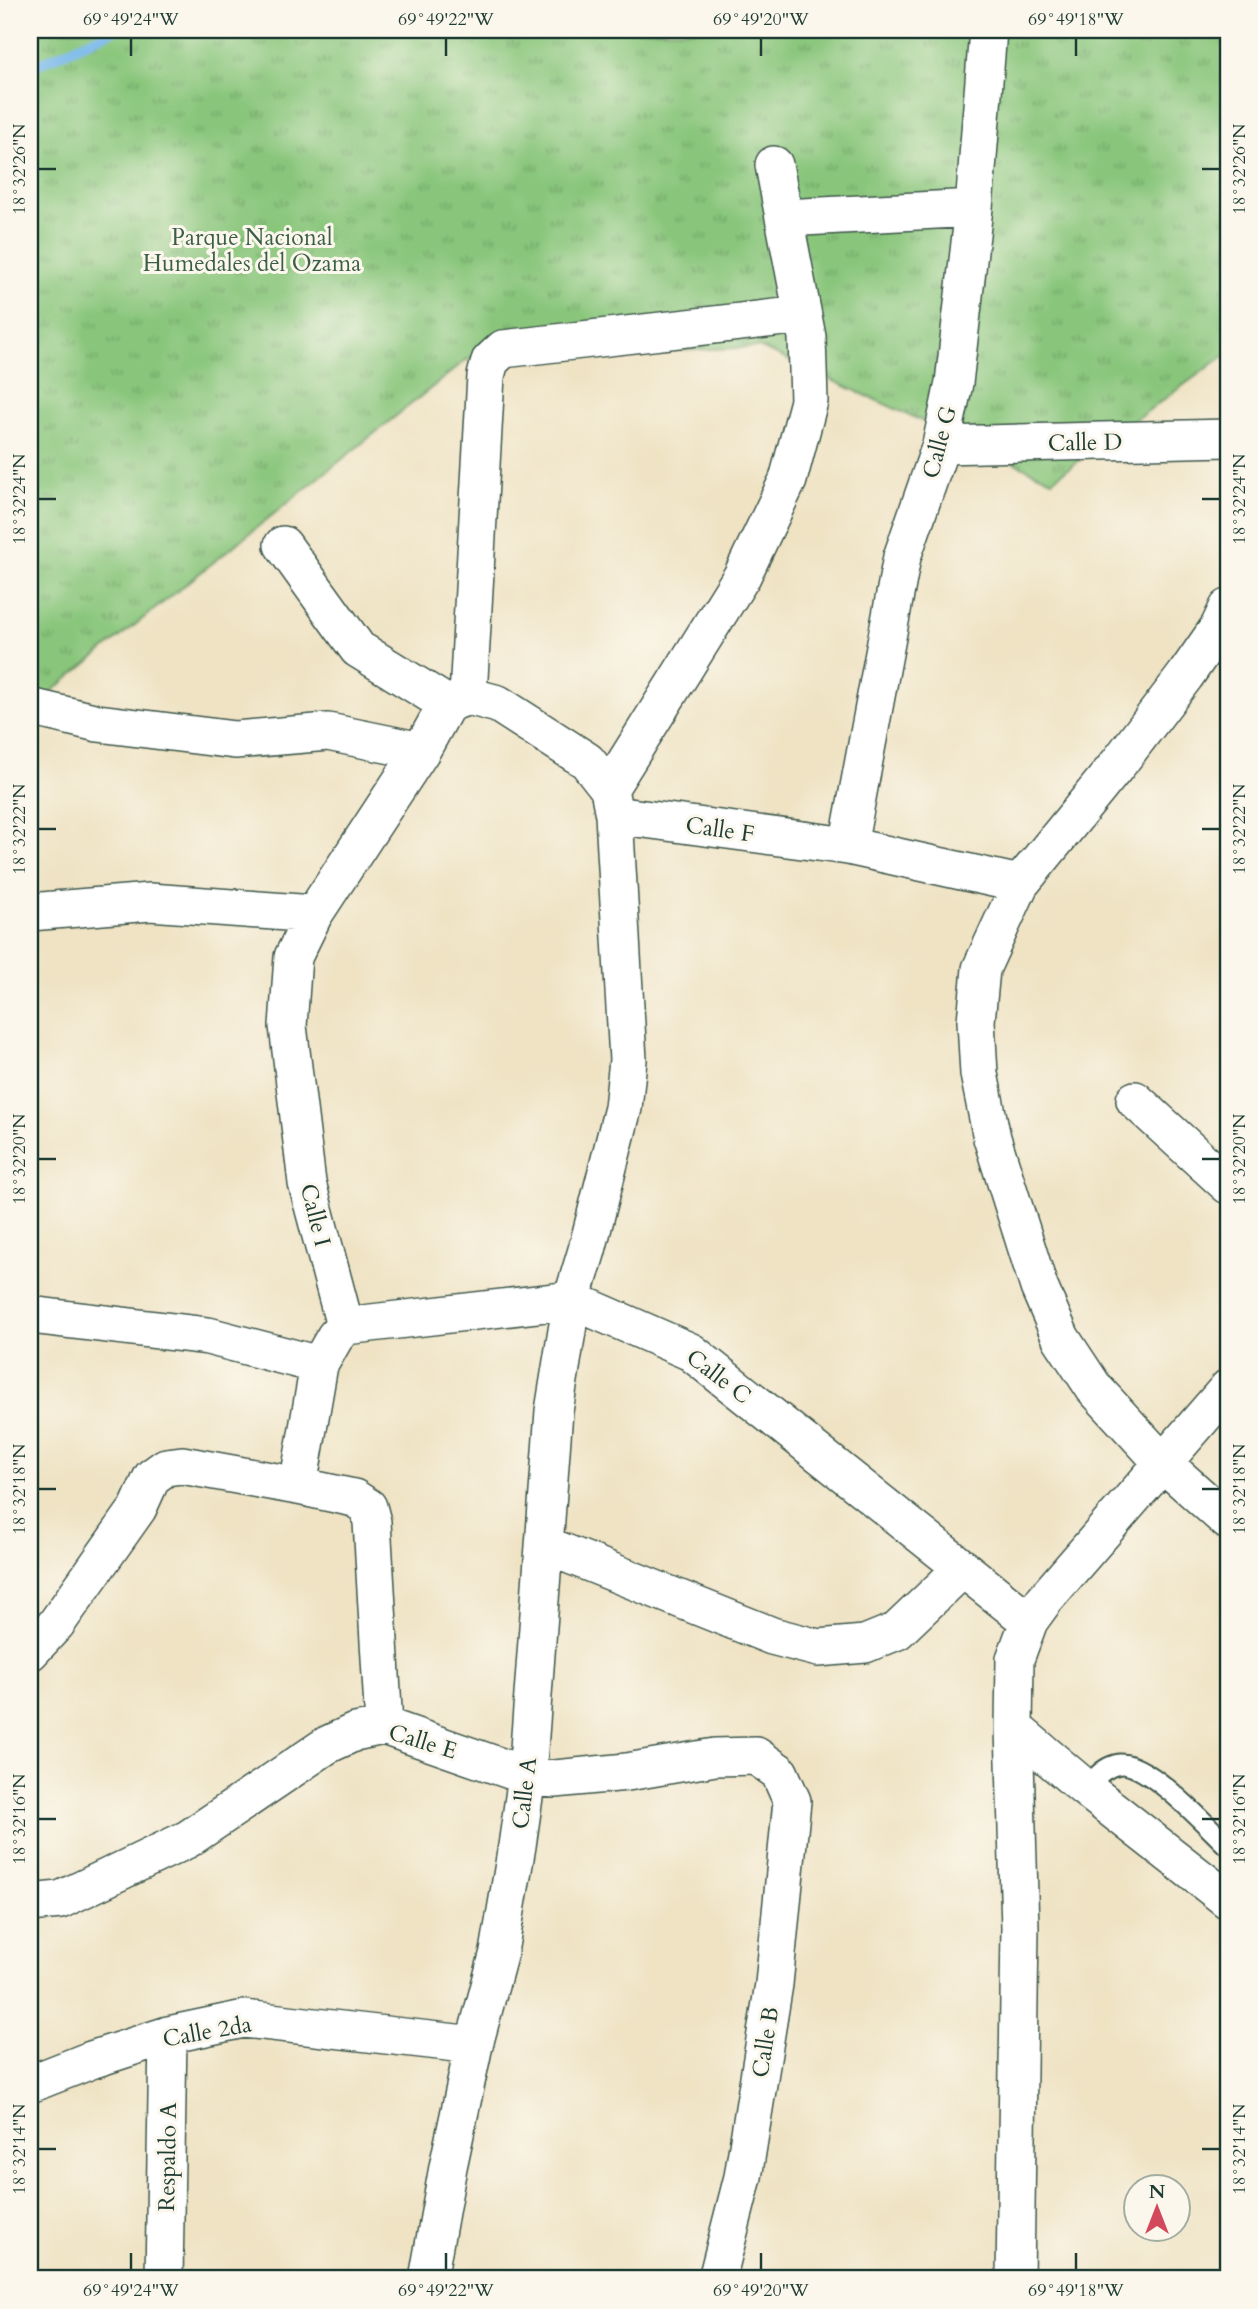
<svg xmlns="http://www.w3.org/2000/svg" width="1258" height="2309" font-family="Cardo,serif">
	<style>
		.park { fill: url(#park-tufts); stroke: #548258; stroke-width: 2 }
		.lines { fill: none; stroke-linecap: round; stroke-linejoin: round }
		.stream { stroke: #78b8ec; stroke-width: 10 }
		.service-casing { stroke: #3e564a; stroke-width: 23 }
		.minor-casing { stroke: #3e564a; stroke-width: 40 }
		.service { stroke: #fff; stroke-width: 19 }
		.minor { stroke: #fff; stroke-width: 37 }
		.ticks { fill: none; stroke: #1f3d34; stroke-width: 2.5 }
		.labels { text-anchor: middle; stroke-width: 6; stroke-linejoin: round; paint-order: stroke }
		.park-label { font-size: 23px; fill: #3a5f46; stroke: #fbf7ec }
		.street-label { font-size: 23px; fill: #1f3d34; stroke: #fbf7ec }
		.neatline { fill: none; stroke: #1f3d34; stroke-width: 2.5 }
		.ticks-label { font-size: 18px; text-anchor: middle; fill: #1f3d34 }
	</style>
	<defs>
		<pattern id="park-tufts" width="24" height="20" patternUnits="userSpaceOnUse" patternTransform="scale(1.75)"><rect width="24" height="20" fill="#89c67b"/><path d="M3 7l-1-3M5 7V3M7 7l1-3M15 17l-1-3M17 17v-4M19 17l1-3" fill="none" stroke="#6fa266"/></pattern>
	</defs>
	<rect width="100%" height="100%" fill="#fbf7ec"/>
	<filter id="ink" filterUnits="userSpaceOnUse"><feTurbulence type="fractalNoise" baseFrequency=".0143" numOctaves="2"/><feDisplacementMap in="SourceGraphic" scale="14" xChannelSelector="R" yChannelSelector="G"/><feConvolveMatrix kernelMatrix="1 2 1 2 8 2 1 2 1" color-interpolation-filters="sRGB"/></filter>
	<filter id="wash" filterUnits="userSpaceOnUse"><feTurbulence type="fractalNoise" baseFrequency=".00686" numOctaves="4" result="noise"/><feDisplacementMap in="SourceGraphic" scale="28" xChannelSelector="R" yChannelSelector="G"/><feGaussianBlur stdDeviation="1.57" result="paint"/><feColorMatrix in="noise" values="0 0 0 0 0 0 0 0 0 0 0 0 0 0 0 0 0 1.4 0 .05"/><feComposite in="paint" operator="in"/></filter>
	<g filter="url(#wash)">
		<rect width="100%" height="100%" fill="#efe3c4"/>
		<path class="park" d="M30,30H1228V353L1052,480L759,347L466,360L30,709Z"/>
		<g class="lines">
			<path class="stream" d="M30,68L114,30"/>
		</g>
	</g>
	<g filter="url(#ink)">
		<g class="lines">
			<defs>
				<path id="service" d="M1085,1788C1096,1778 1104,1766 1120,1764C1148,1762 1207,1826 1228,1846"/>
				<path id="minor" d="M784,218L974,208
					M941,445L1228,438
					M283,545L358,649L447,704
					M1228,608L1219,627L1185,676L1118,764L1020,884L981,969L976,1021L979,1074L992,1138L1039,1287L1061,1338L1094,1388L1163,1463L1228,1521
					M468,696L486,376L490,361L503,349L802,315
					M468,696L498,704L587,761L609,789L614,815L848,846L1020,884
					M30,707L98,723L235,740L328,732L421,751
					M609,789L742,576L788,480L809,401L807,337L774,165
					M848,846L902,557L941,445L954,383L974,208L988,30
					M30,912L150,902L314,914
					M1135,1100L1228,1185
					M30,1315L208,1336L319,1365
					M345,1326L572,1300L691,1352L1029,1621
					M545,1545L772,1636L818,1648L865,1644L897,1631L963,1568
					M30,1652L56,1624L138,1508L152,1477L166,1467L182,1465L298,1486
					M384,1726L372,1522L368,1507L354,1498L298,1486L319,1365L335,1337L345,1326L307,1183L288,1026L293,957L314,914L421,751L447,704L468,696
					M1014,1728L1085,1788L1228,1900
					M30,1903L60,1900L188,1839L327,1745L355,1732L384,1726L527,1776L555,1779L627,1772L715,1757L756,1756L779,1772L792,1801L774,1984L743,2177L717,2279
					M30,2084L91,2060L168,2035L244,2019L474,2045
					M164,2279L168,2035
					M428,2279L448,2167L474,2045L499,1952L517,1846L527,1776L554,1411L572,1300L587,1250L623,1108L628,1060L614,815
					M1015,2279L1020,1928L1014,1728L1015,1659L1029,1621L1045,1599L1228,1388"/>
			</defs>
			<use href="#service" class="service-casing"/>
			<use href="#minor" class="minor-casing"/>
			<use href="#service" class="service"/>
			<use href="#minor" class="minor"/>
		</g>
	</g>
	<path class="ticks" d="M131,38V56M446,38V56M761,38V56M1076,38V56M38,169H56M1202,169H1220M38,499H56M1202,499H1220M38,829H56M1202,829H1220M38,1159H56M1202,1159H1220M38,1489H56M1202,1489H1220M38,1819H56M1202,1819H1220M38,2149H56M1202,2149H1220M131,2253V2270M446,2253V2270M761,2253V2270M1076,2253V2270"/>
	<g class="labels">
		<g class="park-label">
			<text x="252" y="245">Parque Nacional<tspan x="252" dy="26">Humedales del Ozama</tspan></text>
		</g>
		<g class="street-label">
			<text transform="translate(939 442) rotate(-75)" y="8">Calle G</text>
			<text transform="translate(1085 442) rotate(-1)" y="8">Calle D</text>
			<text transform="translate(720 829) rotate(8)" y="8">Calle F</text>
			<text transform="translate(316 1215) rotate(76)" y="8">Calle I</text>
			<text transform="translate(719 1376) rotate(37)" y="8">Calle C</text>
			<text transform="translate(423 1741) rotate(17)" y="8">Calle E</text>
			<text transform="translate(524 1793) rotate(-83)" y="8">Calle A</text>
			<text transform="translate(207 2031) rotate(-10)" y="8">Calle 2da</text>
			<text transform="translate(765 2042) rotate(-81)" y="8">Calle B</text>
			<text transform="translate(167 2157) rotate(-89)" y="8">Respaldo A</text>
		</g>
	</g>
	<rect width="1258" height="2309" fill="none" stroke="#fbf7ec" stroke-width="77"/>
	<g transform="translate(1157 2208)"><circle r="33" fill="#fbf7ec" stroke="#a3ada2" stroke-width="2"/>
	<path d="M0-5L12 26L0 18L-12 26Z" fill="#d1495b"/>
	<text y="-10" font-size="19" font-weight="bold" text-anchor="middle" fill="#1f3d34">N</text>
	</g>
	<rect x="38" y="38" width="1182" height="2232" class="neatline"/>
	<g class="ticks-label">
		<text x="131" y="25">69°49'24"W</text>
		<text x="446" y="25">69°49'22"W</text>
		<text x="761" y="25">69°49'20"W</text>
		<text x="1076" y="25">69°49'18"W</text>
		<text transform="translate(19 169) rotate(-90)" y="6">18°32'26"N</text>
		<text transform="translate(1239 169) rotate(-90)" y="6">18°32'26"N</text>
		<text transform="translate(19 499) rotate(-90)" y="6">18°32'24"N</text>
		<text transform="translate(1239 499) rotate(-90)" y="6">18°32'24"N</text>
		<text transform="translate(19 829) rotate(-90)" y="6">18°32'22"N</text>
		<text transform="translate(1239 829) rotate(-90)" y="6">18°32'22"N</text>
		<text transform="translate(19 1159) rotate(-90)" y="6">18°32'20"N</text>
		<text transform="translate(1239 1159) rotate(-90)" y="6">18°32'20"N</text>
		<text transform="translate(19 1489) rotate(-90)" y="6">18°32'18"N</text>
		<text transform="translate(1239 1489) rotate(-90)" y="6">18°32'18"N</text>
		<text transform="translate(19 1819) rotate(-90)" y="6">18°32'16"N</text>
		<text transform="translate(1239 1819) rotate(-90)" y="6">18°32'16"N</text>
		<text transform="translate(19 2149) rotate(-90)" y="6">18°32'14"N</text>
		<text transform="translate(1239 2149) rotate(-90)" y="6">18°32'14"N</text>
		<text x="131" y="2296">69°49'24"W</text>
		<text x="446" y="2296">69°49'22"W</text>
		<text x="761" y="2296">69°49'20"W</text>
		<text x="1076" y="2296">69°49'18"W</text>
	</g>
</svg>
